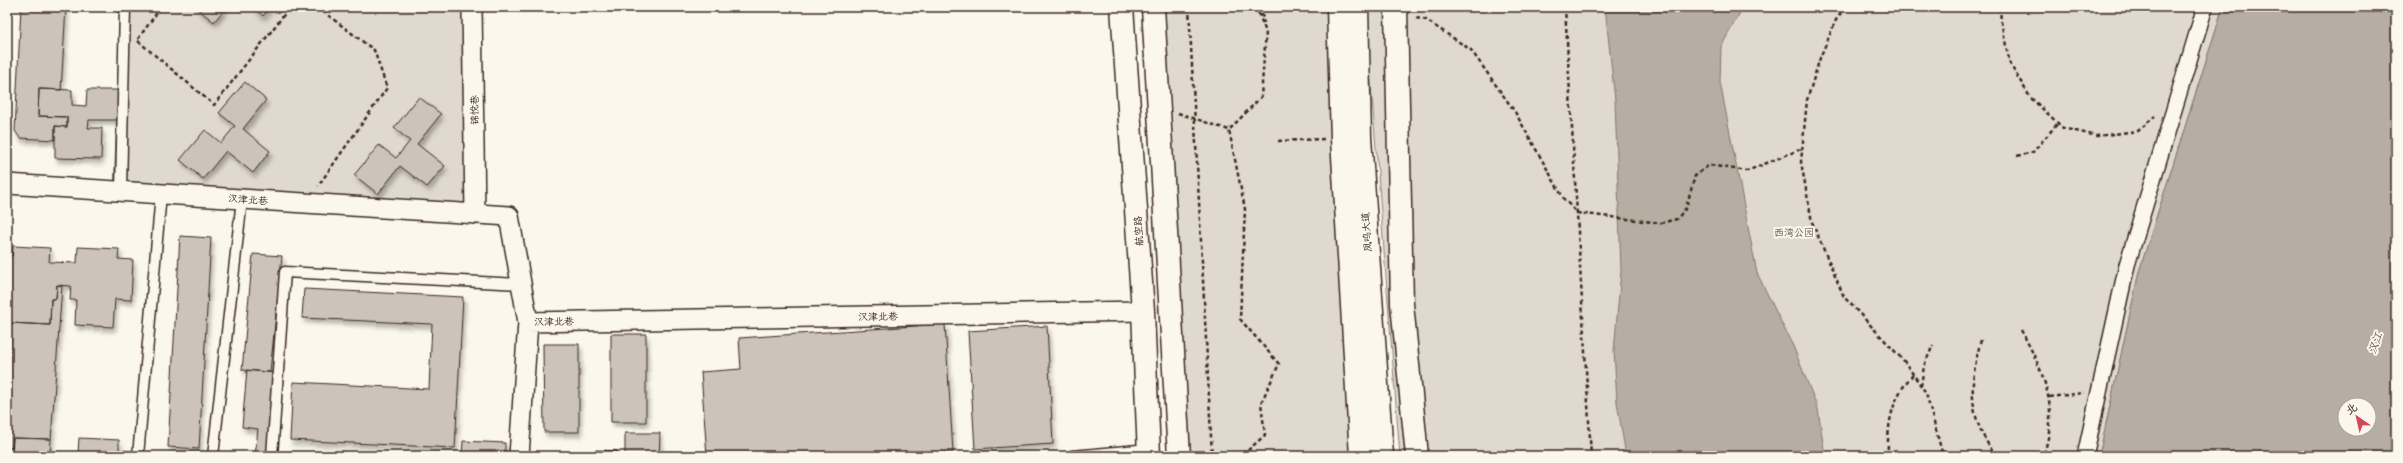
<svg xmlns="http://www.w3.org/2000/svg" width="2403" height="463" font-family="'Balsamiq Sans','LXGW WenKai TC',sans-serif">
	<style>
		.green { fill: #dfd9ce; stroke: #8d8276 }
		.water { fill: #b6aea2; stroke: #85796d; fill-rule: evenodd }
		.building { fill: #ccc4b9; stroke: #3b2a1e; filter: url(#shadow) }
		.lines { fill: none; stroke-linecap: round; stroke-linejoin: round }
		.service-casing { stroke: #3b2a1e; stroke-width: 13 }
		.pedestrian-casing { stroke: #3b2a1e; stroke-width: 18 }
		.minor-casing { stroke: #3b2a1e; stroke-width: 22 }
		.tertiary-casing { stroke: #3b2a1e; stroke-width: 25 }
		.secondary-casing { stroke: #3b2a1e; stroke-width: 25 }
		.primary-casing { stroke: #3b2a1e; stroke-width: 25 }
		.path { stroke: #3b2a1e; stroke-width: 2.5; stroke-dasharray: 4 3; stroke-linecap: butt }
		.service { stroke: #fbf7ec; stroke-width: 10 }
		.pedestrian { stroke: #fbf7ec; stroke-width: 15 }
		.minor { stroke: #fbf7ec; stroke-width: 19 }
		.tertiary { stroke: #fbf7ec; stroke-width: 22 }
		.secondary { stroke: #fbf7ec; stroke-width: 22 }
		.primary { stroke: #fbf7ec; stroke-width: 22 }
		.labels { text-anchor: middle; stroke-width: 4; stroke-linejoin: round; paint-order: stroke }
		.street-label { font-size: 10px; fill: #3b2a1e; stroke: #fbf7ec }
		.park-label { font-size: 10px; fill: #64564a; stroke: #fbf7ec }
		.water-label { font-size: 11px; font-style: italic; fill: #605246; stroke: #fbf7ec }
	</style>
	<defs>
		<filter id="shadow"><feDropShadow dx="2.5" dy="4.5" stdDeviation="2" flood-color="#0004"/></filter>
	</defs>
	<rect width="100%" height="100%" fill="#fbf7ec"/>
	<filter id="ink" filterUnits="userSpaceOnUse"><feTurbulence type="fractalNoise" baseFrequency=".025" numOctaves="2"/><feDisplacementMap in="SourceGraphic" scale="8" xChannelSelector="R" yChannelSelector="G"/><feConvolveMatrix kernelMatrix="1 2 1 2 8 2 1 2 1" color-interpolation-filters="sRGB"/></filter>
	<g filter="url(#ink)">
		<path class="green" d="M121,7H469L470,206L114,189Z
			M1151,7H1338L1361,456H1177Z
			M1365,7H2223L2139,272L2099,456H1400Z"/>
		<path class="water" d="M1605,7H1743L1721,47L1720,82L1757,273L1793,346L1818,409L1825,456H1626L1617,402L1614,351L1621,271L1615,100Z
			M2223,7H2396V456H2099L2139,272ZM2345,405H2369V429H2345Z"/>
		<path class="building" d="M21,7H66L61,90L39,89L38,116L67,117V127L55,126V140L20,138L15,131Z
			M195,7H226L214,22Z
			M253,7H270L263,16Z
			M245,82L266,100L243,129L270,151L253,173L226,151L203,179L180,160L205,130L221,143L235,126L219,113Z
			M39,89L72,90V105L86,106L87,90H121L120,120H89L88,128H102L101,159L55,158V126L67,127V117L38,116Z
			M419,97L441,114L417,144L445,166L427,187L400,166L378,194L354,175L379,145L396,158L410,141L394,128Z
			M180,236L211,238L199,449L168,447Z
			M13,246L50,248L49,262L77,263L78,247L119,249L118,259L133,260L131,300L115,299L113,327L75,325L76,300H70L71,286L57,285L56,299H51L50,325L8,323L9,299H7V256H12Z
			M253,254L282,256L270,372L242,370Z
			M57,285L62,286L51,439L13,438L12,448L7,447L11,323L50,325L51,299H56Z
			M304,289L463,297L455,448L290,440L293,382L429,389L432,324L302,318Z
			M945,324L953,452L893,456H707L701,372L741,369L739,338Z
			M1047,326L1053,444L975,449L968,331Z
			M611,334H646V422H611Z
			M543,344H579V432H544Z
			M247,370L275,373L267,456H255L258,429L242,427Z
			M625,433H660L659,456H625Z
			M13,438L51,439L50,454L78,455L79,438L119,440V450L134,451L133,456H7V447L12,448Z
			M463,441L505,443V456H462Z
			M596,450L617,451V456H596Z
			M315,453L389,454V456H315Z"/>
		<g class="lines">
			<defs>
				<path id="service" d="M121,191L125,7
					M138,456L161,194
					M213,456L242,199
					M272,456L285,272L521,284
					M1072,456L1149,449"/>
				<path id="pedestrian" d="M2085,456L2127,265L2205,7"/>
				<path id="minor" d="M472,7L475,214
					M7,184L509,216L528,322L1143,311
					M519,456L528,322"/>
				<path id="tertiary" d="M1396,7L1402,304L1417,456"/>
				<path id="secondary" d="M1338,7L1342,139L1361,456
					M1357,7L1360,137L1382,456"/>
				<path id="primary" d="M1122,7L1143,311L1149,456
					M1153,7L1179,456"/>
			</defs>
			<use href="#service" class="service-casing"/>
			<use href="#pedestrian" class="pedestrian-casing"/>
			<use href="#minor" class="minor-casing"/>
			<use href="#tertiary" class="tertiary-casing"/>
			<use href="#secondary" class="secondary-casing"/>
			<use href="#primary" class="primary-casing"/>
			<path class="path" d="M317,7L374,50L387,88L318,186
				M1189,7L1212,456
				M1260,7L1264,23
				M1565,7L1591,456
				M1845,7L1836,20L1820,58L1807,100L1801,162L1812,222L1844,297L1904,361L1926,393L1943,456
				M2000,7L2001,22L2010,64L2030,97L2063,128L2097,136L2138,131L2155,116
				M1416,18L1426,20L1471,50L1515,112L1564,199L1577,213L1661,223L1677,219L1686,208L1695,176L1709,165L1747,171L1801,149
				M138,39L161,7
				M138,41L214,105L290,7
				M1178,113L1229,130
				M1278,141L1324,139
				M2017,156L2033,152L2058,123
				M2021,330C2044,373 2060,408 2043,456
				M1981,340C1969,385 1967,417 1996,456
				M1921,386L1924,366L1933,345
				M2049,397L2084,393
				M1201,456L1246,452
				M1248,456L1246,452L1265,435L1261,403L1279,364L1240,319L1245,209L1229,130L1261,97L1266,32L1256,7
				M1888,456C1887,426 1891,397 1913,375"/>
			<use href="#service" class="service"/>
			<use href="#pedestrian" class="pedestrian"/>
			<use href="#minor" class="minor"/>
			<use href="#tertiary" class="tertiary"/>
			<use href="#secondary" class="secondary"/>
			<use href="#primary" class="primary"/>
		</g>
	</g>
	<g class="labels">
		<g class="street-label">
			<text transform="translate(474 110) rotate(-91)" y="4">锦悦巷</text>
			<text transform="translate(248 199) rotate(4)" y="4">汉津北巷</text>
			<text transform="translate(1138 231) rotate(-94)" y="4">航空路</text>
			<text transform="translate(1366 232) rotate(-94)" y="4">凤鸣大道</text>
			<text transform="translate(878 316) rotate(-1)" y="4">汉津北巷</text>
			<text transform="translate(554 321) rotate(-1)" y="4">汉津北巷</text>
		</g>
		<g class="park-label">
			<text x="1794" y="236">西湾公园</text>
		</g>
		<g class="water-label">
			<text transform="translate(2375 343) rotate(-71)" y="4">汉江</text>
		</g>
	</g>
	<rect width="2403" height="463" fill="none" stroke="#fbf7ec" stroke-width="24"/>
	<rect x="12" y="12" width="2379" height="439" fill="none" stroke="#3b2a1e" stroke-width="1.5" filter="url(#ink)"/>
	<g transform="translate(2357 417) rotate(326)"><circle r="19" fill="#fbf7ec" stroke="#aea59a"/>
	<path d="M0-3L7 15L0 10L-7 15Z" fill="#d1495b"/>
	<text y="-6" font-size="11" font-weight="bold" text-anchor="middle" fill="#3b2a1e">北</text>
	</g>
</svg>
